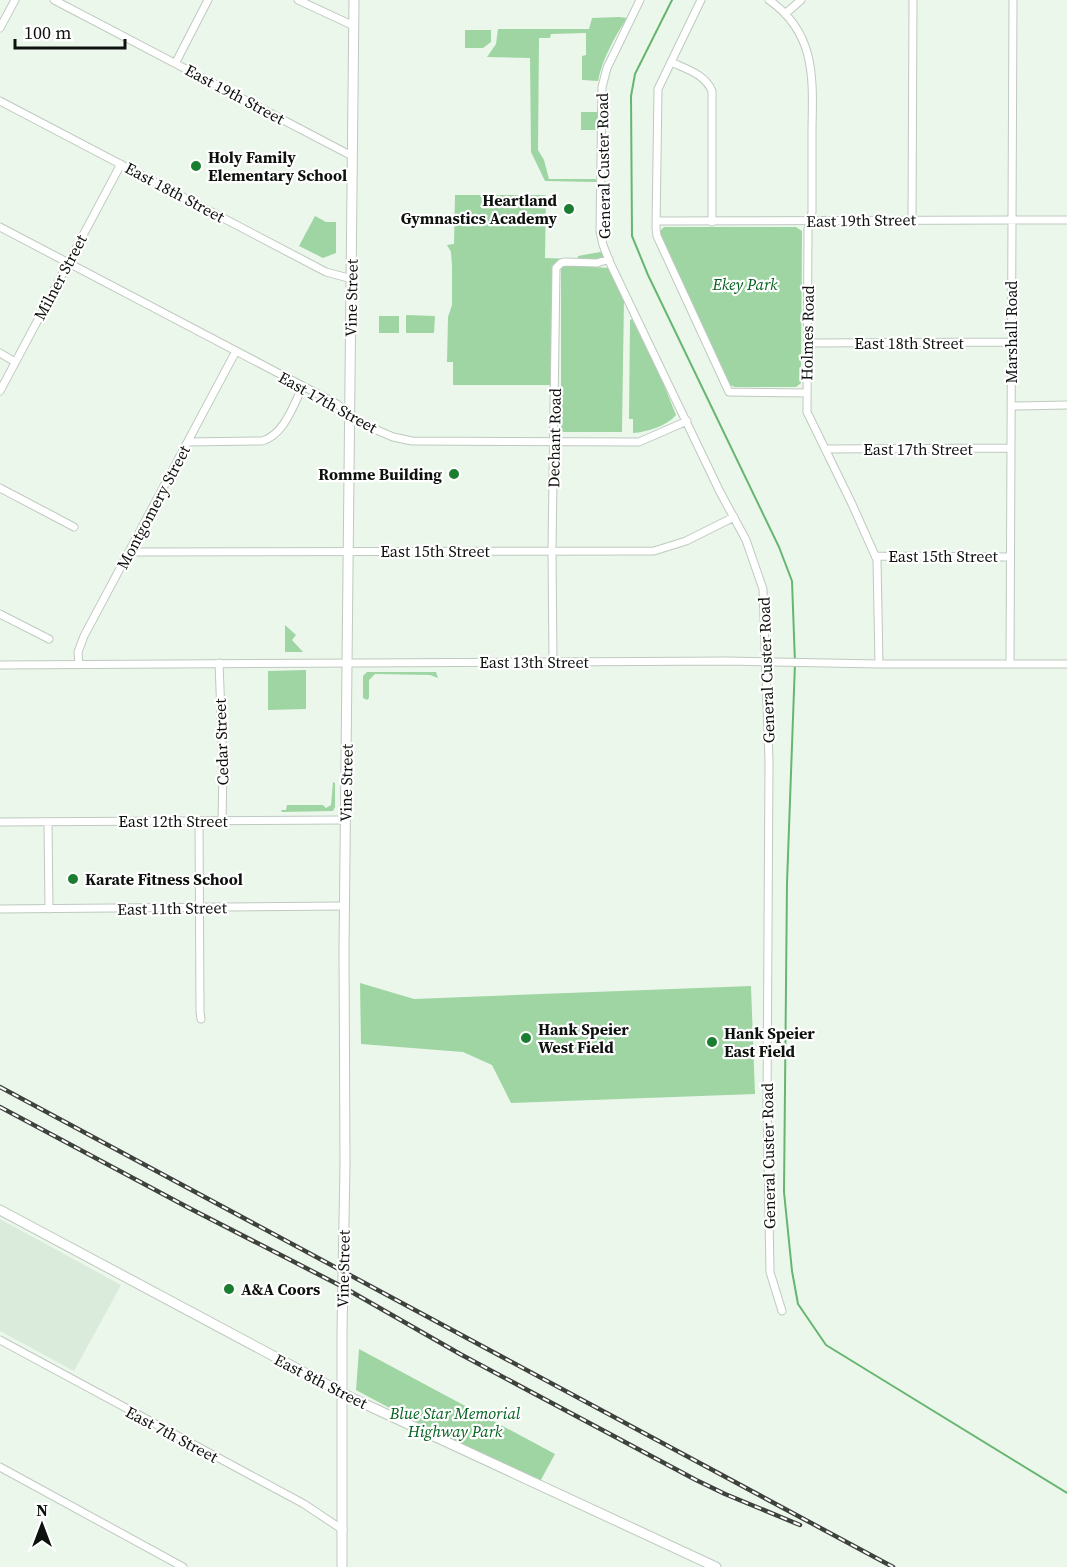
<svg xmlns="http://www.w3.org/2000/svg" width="1067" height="1567" font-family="'Source Serif 4',serif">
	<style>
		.built { fill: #daebdb }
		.green { fill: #9ed5a2 }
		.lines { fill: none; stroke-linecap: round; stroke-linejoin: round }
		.stream { stroke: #67b670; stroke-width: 2 }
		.minor-casing { stroke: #bec9bf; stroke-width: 9 }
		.major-casing { stroke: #bec9bf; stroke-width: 11 }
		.minor { stroke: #fff; stroke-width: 7 }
		.major { stroke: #fff; stroke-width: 9 }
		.rail-casing { stroke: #3d423d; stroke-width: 4.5 }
		.rail { stroke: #fff; stroke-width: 2; stroke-dasharray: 7; stroke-linecap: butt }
		.poi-dot { fill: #1a7d30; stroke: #fff; stroke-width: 2 }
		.labels { text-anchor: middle; stroke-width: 4.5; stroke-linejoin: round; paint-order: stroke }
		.street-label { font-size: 16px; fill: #0e120e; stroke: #fff }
		.poi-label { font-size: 16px; font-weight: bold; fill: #0e120e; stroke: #fff; text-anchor: start }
		.park-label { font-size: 16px; font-style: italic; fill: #03601e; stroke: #fff }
	</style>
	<rect width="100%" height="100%" fill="#ecf7ec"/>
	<path class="built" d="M0,1219L121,1285L74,1371L0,1331Z"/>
	<path class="green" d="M619,17L627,18C615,36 602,60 598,81L582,80V56L586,55V33L551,34L550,38H539L538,150L544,160L549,179H596V182L545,181L531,152L530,58L487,57L496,44L498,29H589L592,18Z
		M465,30H491V42L483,48H465Z
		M581,112H598V130H581Z
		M455,195H546L545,258L578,259V256L600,252L606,254L609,259L558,266L555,385H453V362H447L448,317L452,305V266L451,252L447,245L454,244Z
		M315,216L326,222H336V253L323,258L299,246Z
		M664,227H796L802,231L801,383L796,387H735L730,385L660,236L659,232Z
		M564,265L609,268L624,298L622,432H563L561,430V268Z
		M406,315L435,316L434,333H406Z
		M379,316H399V333H379Z
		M632,319L660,375L676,415C667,426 647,432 633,433V419H629L630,320Z
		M285,625L296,635L292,640L303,652H285Z
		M306,670V709L268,710V671Z
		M367,672H436L438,678L430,675L375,674L369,680V698L367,700L363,698V676Z
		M333,782L335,783V807L333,811L282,812L281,810H286L287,805H323L326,808L331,805Z
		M360,983L414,999L751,986L755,1094L511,1103L492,1065L463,1052L361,1044Z
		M359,1349L555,1454L537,1487L356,1390Z"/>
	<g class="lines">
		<path class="stream" d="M672,0L635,74L631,96L632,236L648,275L779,547L792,581L795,663L787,883L784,1192L792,1271L798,1304L826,1345L1067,1493"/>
		<defs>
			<path id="minor" d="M54,0L352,156
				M298,0L354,26
				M640,0L607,68L602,87L600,231L603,245L610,263L720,492L746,540L763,589L769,761L767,1105L770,1272L782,1311
				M701,0L658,89L656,228L657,236L729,392L807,393
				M769,0C816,33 813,78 812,129C812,157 812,184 812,212L808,229L807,412L852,504L877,560L879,664
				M785,14L801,0
				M0,28L15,0
				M176,62L208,0
				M671,62C686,69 705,74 712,91V222
				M0,101L326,272L352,279
				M912,220L913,0
				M656,221L1067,220
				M0,227L337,404L363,424L393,437L412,441L639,442L687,421
				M808,343L1011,342
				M0,353L15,362
				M0,391L121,164
				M1011,406L1067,405
				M188,442L262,441C284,435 293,406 303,386
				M825,449L1011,448
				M0,488L74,527
				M129,552L654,551L686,541L734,517
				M876,556L1010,557
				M0,614L49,639
				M553,662L552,550L556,268L561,263L565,262L597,263L609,259
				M219,663L223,767L222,821
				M79,664L78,652L84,636L236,351
				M1010,664L1013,0
				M0,665L727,661L879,664H1067
				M199,821L200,1012L201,1019
				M0,822L345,820
				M48,822L49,909
				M0,909L344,906
				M0,1340L304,1504L343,1530
				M0,1467L183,1567"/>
			<path id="major" d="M0,1210L354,1399L716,1567
				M342,1567V1332L345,1165L344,950L354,0"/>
		</defs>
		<use href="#minor" class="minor-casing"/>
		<use href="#major" class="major-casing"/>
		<use href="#minor" class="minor"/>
		<use href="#major" class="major"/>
		<defs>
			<path id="rail" d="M0,1087L893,1567
				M0,1107L189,1208L343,1287L460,1354L696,1480L725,1494L800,1525"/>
		</defs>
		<use href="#rail" class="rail-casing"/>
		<use href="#rail" class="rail"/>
	</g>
	<g class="poi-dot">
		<circle cx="196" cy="166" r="6"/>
		<circle cx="569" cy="209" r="6"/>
		<circle cx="454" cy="474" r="6"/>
		<circle cx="73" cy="879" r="6"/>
		<circle cx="526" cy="1038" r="6"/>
		<circle cx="712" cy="1042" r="6"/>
		<circle cx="229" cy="1289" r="6"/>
	</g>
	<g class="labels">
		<g class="street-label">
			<text transform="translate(235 94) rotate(28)" y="6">East 19th Street</text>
			<text transform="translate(603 166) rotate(-91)" y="6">General Custer Road</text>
			<text transform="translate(175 192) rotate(28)" y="6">East 18th Street</text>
			<text transform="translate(861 220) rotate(-1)" y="6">East 19th Street</text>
			<text transform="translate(60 277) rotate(-62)" y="6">Milner Street</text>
			<text transform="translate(351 298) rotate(-89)" y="6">Vine Street</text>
			<text transform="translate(1011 332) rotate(-90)" y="6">Marshall Road</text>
			<text transform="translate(807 333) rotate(-89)" y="6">Holmes Road</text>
			<text x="909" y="349">East 18th Street</text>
			<text transform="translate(328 402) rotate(29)" y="6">East 17th Street</text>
			<text transform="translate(554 438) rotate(-89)" y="6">Dechant Road</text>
			<text x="918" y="455">East 17th Street</text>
			<text transform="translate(153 507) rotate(-62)" y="6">Montgomery Street</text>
			<text x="435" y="557">East 15th Street</text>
			<text x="943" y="562">East 15th Street</text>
			<text x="534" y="668">East 13th Street</text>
			<text transform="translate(766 670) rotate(-92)" y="6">General Custer Road</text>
			<text transform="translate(221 742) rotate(-92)" y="6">Cedar Street</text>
			<text transform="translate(346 783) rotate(-89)" y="6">Vine Street</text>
			<text x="173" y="827">East 12th Street</text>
			<text transform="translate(172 908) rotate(-1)" y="6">East 11th Street</text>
			<text transform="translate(768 1156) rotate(-91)" y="6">General Custer Road</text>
			<text transform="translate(343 1269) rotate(-89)" y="6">Vine Street</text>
			<text transform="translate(321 1381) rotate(27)" y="6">East 8th Street</text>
			<text transform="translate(172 1434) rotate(28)" y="6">East 7th Street</text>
		</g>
		<g class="poi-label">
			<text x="208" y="163">Holy Family<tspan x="208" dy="18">Elementary School</tspan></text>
			<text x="557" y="206" text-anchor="end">Heartland<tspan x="557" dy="18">Gymnastics Academy</tspan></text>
			<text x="442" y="480" text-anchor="end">Romme Building</text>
			<text x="85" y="885">Karate Fitness School</text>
			<text x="538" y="1035">Hank Speier<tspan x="538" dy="18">West Field</tspan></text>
			<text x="724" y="1039">Hank Speier<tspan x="724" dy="18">East Field</tspan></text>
			<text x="241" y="1295">A&amp;A Coors</text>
		</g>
		<g class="park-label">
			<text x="745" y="290">Ekey Park</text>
			<text x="455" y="1419">Blue Star Memorial<tspan x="455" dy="18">Highway Park</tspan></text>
		</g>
	</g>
	<g transform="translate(42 1525)" stroke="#ffffff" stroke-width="4.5" paint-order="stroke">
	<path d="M0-4.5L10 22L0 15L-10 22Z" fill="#0e120e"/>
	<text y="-9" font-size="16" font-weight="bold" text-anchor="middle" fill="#0e120e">N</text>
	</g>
	<path d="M15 39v9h110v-9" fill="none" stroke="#0e120e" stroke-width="3"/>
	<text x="24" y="39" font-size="18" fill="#0e120e" stroke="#ffffff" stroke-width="4.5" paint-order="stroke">100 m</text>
</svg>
